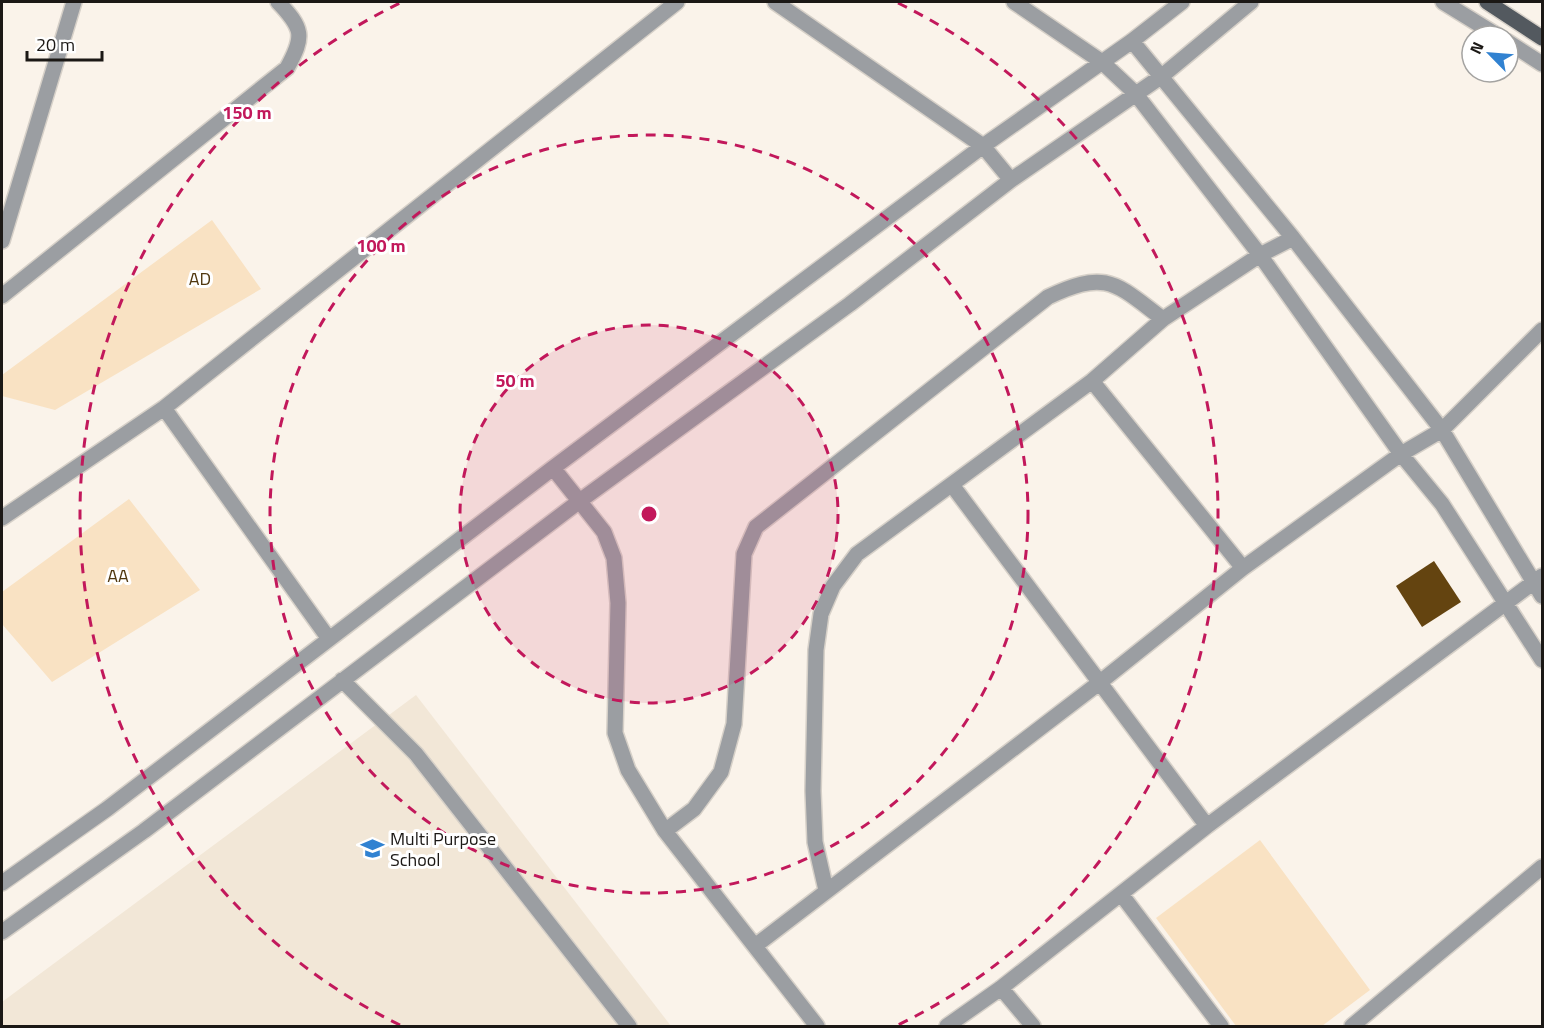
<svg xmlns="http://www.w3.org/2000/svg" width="1544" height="1028" font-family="'Titillium Web',sans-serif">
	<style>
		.built { fill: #f2e7d7 }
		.green { fill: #f9e2c3 }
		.building { fill: #644410 }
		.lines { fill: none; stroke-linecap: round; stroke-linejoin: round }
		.minor-casing { stroke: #d6d0c8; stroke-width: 18 }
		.major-casing { stroke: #d6d0c8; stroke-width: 18 }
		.minor { stroke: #9b9ea2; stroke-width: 15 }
		.major { stroke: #53595f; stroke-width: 15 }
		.ring { fill: none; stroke: #c2185b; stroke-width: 3; stroke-dasharray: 10 8 }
		.labels { text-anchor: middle; stroke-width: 6; stroke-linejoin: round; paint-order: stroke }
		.park-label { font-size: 18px; fill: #51380f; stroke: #fff }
		.poi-label { font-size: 18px; fill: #1b1815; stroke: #fff; text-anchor: start }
		.centre { fill: #c2185b; stroke: #fff; stroke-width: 3 }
		.ring-label { font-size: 18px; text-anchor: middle; font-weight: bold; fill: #c2185b; stroke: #fff; stroke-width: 6; stroke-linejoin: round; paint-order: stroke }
	</style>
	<rect width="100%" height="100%" fill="#faf3ea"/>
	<path class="built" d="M416,695L671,1026H2V1002Z"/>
	<path class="green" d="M212,220L261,289L55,410L2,396V375Z
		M129,499L200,590L52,682L2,624V592Z
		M1260,840L1370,990L1322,1026H1236L1156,918Z"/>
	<path class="building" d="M1434,561L1461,602L1422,627L1396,586Z"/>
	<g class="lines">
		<defs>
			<path id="minor" d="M775,2L983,146L1011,180
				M1014,2L1102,62L1135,93L1260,255L1401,454L1442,504L1542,660
				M1443,2L1498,36
				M1132,41L1293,238L1442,430L1542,596
				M1508,42L1542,64
				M2,241L74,2
				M2,296L287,68C305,36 303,28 278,2
				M1092,381L1243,568
				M164,408L329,639
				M553,468L604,532L614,558L618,603L615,733L628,770L665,831L817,1026
				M952,485L1207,826
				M2,518L164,408L677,2
				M342,680L416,754L629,1026
				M665,831L694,809L721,772L734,724L744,554L756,527L1048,297C1107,269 1115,283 1163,319
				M2,883L107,809L553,468L983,146L1132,41L1182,2
				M826,890L815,842L813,791L816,650L821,614L833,586L857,554L1092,381L1163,319L1260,255L1293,238
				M1121,894L1221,1026
				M2,932L144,831L581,500L850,304L1011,180L1162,76L1251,2
				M755,946L1099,683L1243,568L1401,454L1442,430L1542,330
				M1001,988L1033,1026
				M947,1026L1001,988L1207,826L1542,576
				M1352,1026L1542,867"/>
			<path id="major" d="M1487,2L1542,38"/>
		</defs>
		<use href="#minor" class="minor-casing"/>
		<use href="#major" class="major-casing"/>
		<use href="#minor" class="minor"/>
		<use href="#major" class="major"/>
	</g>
	<circle cx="649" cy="514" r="189" fill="#c2185b" fill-opacity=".12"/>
	<g class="ring">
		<circle cx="649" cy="514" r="189"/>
		<circle cx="649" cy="514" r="379"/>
		<path d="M400 1025A568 568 0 0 1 400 3M898 3A568 568 0 0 1 898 1025"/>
	</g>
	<defs>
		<symbol id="school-bare" viewBox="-9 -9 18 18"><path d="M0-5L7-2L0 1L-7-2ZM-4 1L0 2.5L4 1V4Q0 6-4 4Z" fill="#3182d1" stroke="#fff" stroke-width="2.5" paint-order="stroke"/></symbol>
	</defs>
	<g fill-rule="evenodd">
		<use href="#school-bare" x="356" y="832" width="33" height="33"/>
	</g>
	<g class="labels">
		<g class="park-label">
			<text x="200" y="285">AD</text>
			<text x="118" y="582">AA</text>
		</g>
		<g class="poi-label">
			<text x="390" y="845">Multi Purpose<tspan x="390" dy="21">School</tspan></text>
		</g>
	</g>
	<circle cx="649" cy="514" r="9" class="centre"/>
	<g class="ring-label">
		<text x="247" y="119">150 m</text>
		<text x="381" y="252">100 m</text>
		<text x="515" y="387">50 m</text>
	</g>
	<rect width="1544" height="1028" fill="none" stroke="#1b1815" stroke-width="6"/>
	<g transform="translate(1490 54) rotate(295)"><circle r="28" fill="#ffffff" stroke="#a4a3a1" stroke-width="1.5"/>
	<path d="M0-4.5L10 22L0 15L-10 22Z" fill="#3182d1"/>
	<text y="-9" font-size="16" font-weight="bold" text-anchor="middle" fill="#1b1815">N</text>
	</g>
	<path d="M27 51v9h75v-9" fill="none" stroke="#1b1815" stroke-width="3"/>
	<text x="36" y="51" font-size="18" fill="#1b1815" stroke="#ffffff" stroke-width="4.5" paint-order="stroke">20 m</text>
</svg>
